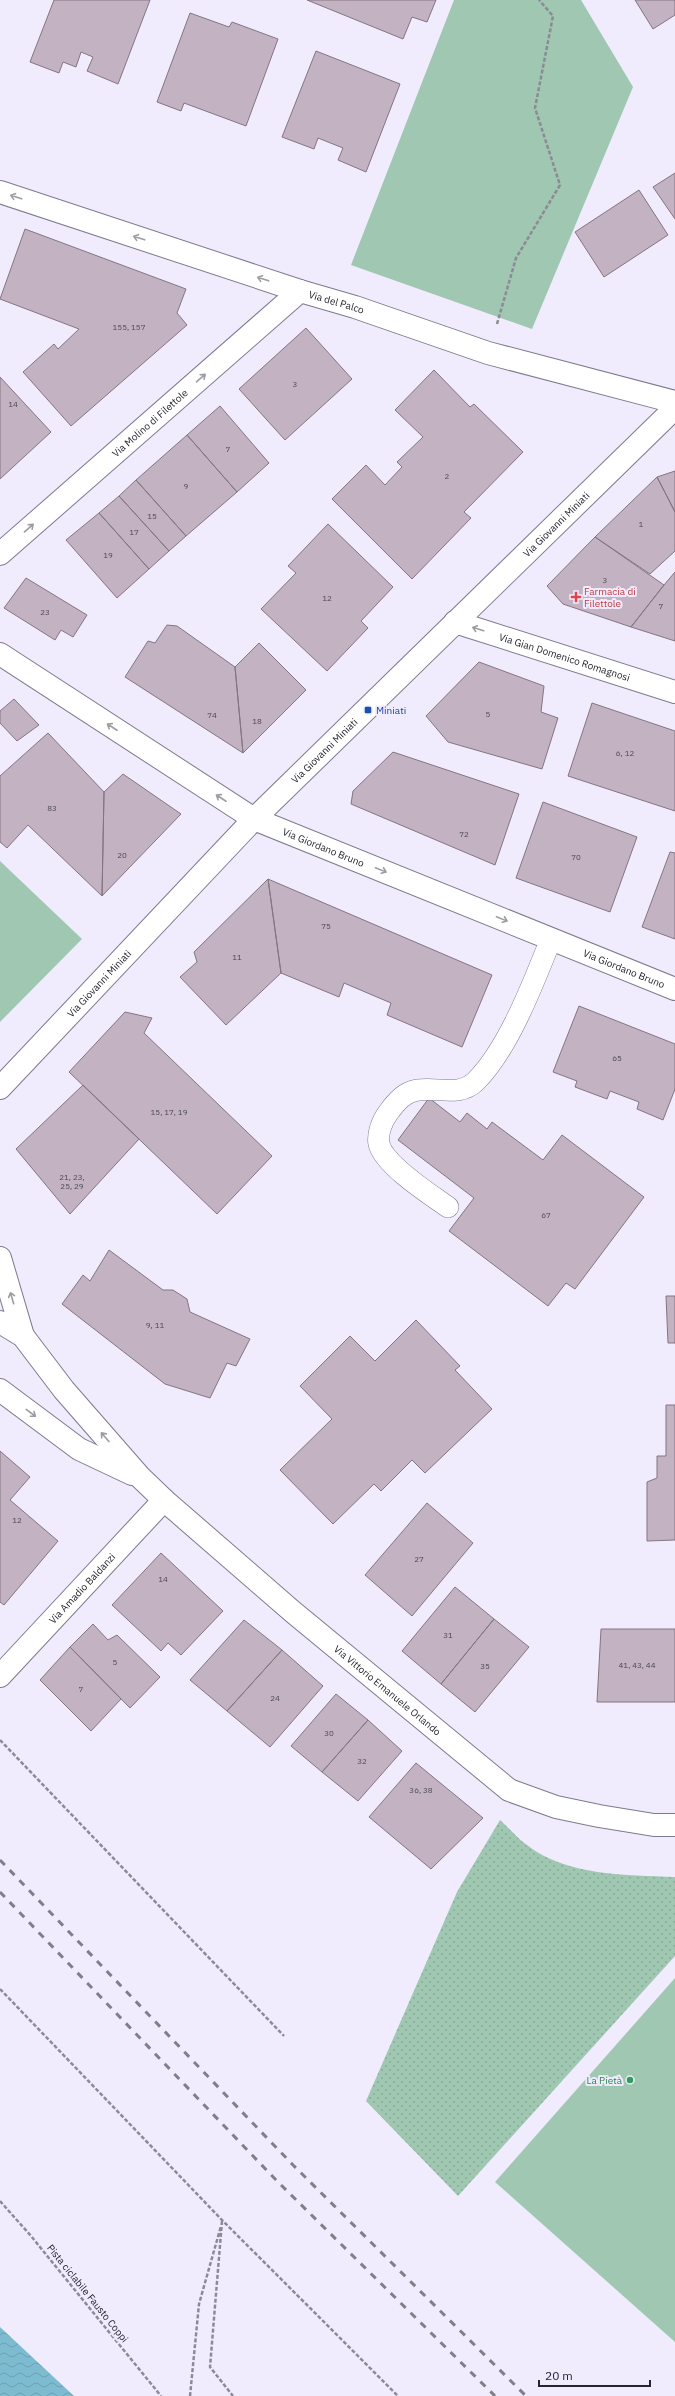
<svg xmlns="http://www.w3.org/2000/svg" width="675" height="2396" font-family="'IBM Plex Sans',sans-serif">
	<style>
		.grass { fill: url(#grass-dots) }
		.green { fill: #9fc7b1 }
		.water { fill: url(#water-waves) }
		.building { fill: #c2b2c2; stroke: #847583 }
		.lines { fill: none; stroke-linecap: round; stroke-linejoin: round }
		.service-casing { stroke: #7e7a8d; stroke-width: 22 }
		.minor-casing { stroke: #7e7a8d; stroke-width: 24 }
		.secondary-casing { stroke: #7e7a8d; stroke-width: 24 }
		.path { stroke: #8d8a97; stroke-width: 2.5; stroke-dasharray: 4 2; stroke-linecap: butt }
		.service { stroke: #fff; stroke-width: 21 }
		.minor { stroke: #fff; stroke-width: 22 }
		.secondary { stroke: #fff; stroke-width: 22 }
		.rail { stroke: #817e8a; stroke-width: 3; stroke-dasharray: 7 7; stroke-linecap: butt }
		.oneway { stroke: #9d9ca0 }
		.health-dot { fill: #e0444e; stroke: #f0ecfd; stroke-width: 1.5 }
		.transit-dot { fill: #1a4fb4; stroke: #f0ecfd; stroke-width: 1.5 }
		.leisure-dot { fill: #2e9e5b; stroke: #f0ecfd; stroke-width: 1.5 }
		.labels { text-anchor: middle; stroke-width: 4; stroke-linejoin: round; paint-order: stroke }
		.number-label { font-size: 8px; fill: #4d4852 }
		.street-label { font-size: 10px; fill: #26242c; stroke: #f0ecfd }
		.health-label { font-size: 10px; fill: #be3a42; stroke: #f0ecfd; text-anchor: start }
		.transit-label { font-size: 10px; fill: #164399; stroke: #f0ecfd; text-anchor: start }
		.leisure-label { font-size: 10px; fill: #27864d; stroke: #f0ecfd; text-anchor: end }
	</style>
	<defs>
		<pattern id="grass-dots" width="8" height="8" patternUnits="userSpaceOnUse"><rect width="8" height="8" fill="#9fc7b1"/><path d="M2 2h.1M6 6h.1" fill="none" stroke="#89ab98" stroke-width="1.8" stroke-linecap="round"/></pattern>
		<pattern id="water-waves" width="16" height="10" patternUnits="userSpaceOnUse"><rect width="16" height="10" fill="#7dbcd0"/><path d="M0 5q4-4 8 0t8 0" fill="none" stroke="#6ca1b3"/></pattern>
	</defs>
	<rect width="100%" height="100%" fill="#f0ecfd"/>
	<path class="grass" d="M500,1820C509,1828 517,1838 527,1845C566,1876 627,1875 675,1877V1956L458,2196L366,2101L457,1892Z"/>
	<path class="green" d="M454,0H581L633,87L532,329L351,265Z
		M0,861L82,939L0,1022Z
		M675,1978V2342L495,2182Z"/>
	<path class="water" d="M0,2327L74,2396H0Z"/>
	<path class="building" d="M54,0H150L118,84L87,71L93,57L81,52L76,67L63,62L59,73L30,62Z
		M307,0H436L427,22L412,17L403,39Z
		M635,0H675V15L653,29Z
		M190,13L229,27L232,22L278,39L246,126L184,103L181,111L157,102Z
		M316,51L400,84L366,172L338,160L343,148L318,138L314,149L282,137Z
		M675,173V219L653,187Z
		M639,190L668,235L604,277L575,232Z
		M25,229L186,289L177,313L187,325L71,426L23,372L54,344L58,349L79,329L0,299Z
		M306,328L352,379L285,440L239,389Z
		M434,370L470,407L474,404L523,452L464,512L471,518L412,579L332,499L366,465L385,485L402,467L397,462L423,437L395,410Z
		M0,377L51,432L0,479Z
		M220,406L269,463L237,492L187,435Z
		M187,435L237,492L186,536L136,480Z
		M675,471V512L657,477Z
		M657,477L675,512V551L650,574L595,537Z
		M136,480L186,536L169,551L119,496Z
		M119,496L169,551L149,569L99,513Z
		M99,513L149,569L117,598L66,540Z
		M328,524L393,587L361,621L368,628L327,671L261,609L296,573L288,566Z
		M595,537L664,585L631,627L563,604L547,586Z
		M675,572V641L631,627L664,585Z
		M26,578L87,615L73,637L61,630L55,640L4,608Z
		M167,625L177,626L235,667L243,753L125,677L148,641L155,643Z
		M259,643L306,690L243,753L235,667Z
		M479,662L544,686L541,712L558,718L542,769L448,742L426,716Z
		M14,699L39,725L17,741L0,723V711Z
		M592,703L675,731V811L568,776Z
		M48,733L104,792L102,896L28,825L7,848L0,842V776Z
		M393,752L519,794L495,865L351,804L353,791Z
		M123,774L181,814L102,896L104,792Z
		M543,802L637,837L610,912L516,878Z
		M670,852L675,853V939L642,927Z
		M268,879L281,973L226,1025L180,977L197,962L194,952Z
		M268,879L492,975L462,1047L387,1015L391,1003L344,983L339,997L281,973Z
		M579,1006L675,1044V1089L663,1120L637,1109L639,1102L610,1091L607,1099L575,1087L577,1081L553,1072Z
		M125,1012L152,1018L144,1033L272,1156L217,1214L69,1072Z
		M83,1085L139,1139L70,1214L16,1149Z
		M429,1098L460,1122L467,1113L487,1129L492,1122L543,1160L562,1135L644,1197L575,1289L566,1283L548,1306L449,1231L474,1198L398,1140Z
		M109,1250L163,1290H173L187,1299L190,1312L250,1339L236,1366L227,1363L210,1398L165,1384L62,1304L83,1275L90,1281Z
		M666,1296H675V1343H668Z
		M416,1320L460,1366L455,1370L492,1409L425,1473L412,1460L381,1491L374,1484L333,1524L280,1470L332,1419L300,1386L350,1336L375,1361Z
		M666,1405H675V1540L647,1541V1482L657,1478V1456H666Z
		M0,1451L30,1477L10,1500L58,1541L4,1605L0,1602Z
		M427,1503L473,1543L412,1616L365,1575Z
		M161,1553L223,1611L181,1655L168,1643L161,1651L112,1605Z
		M455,1587L494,1619L441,1684L402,1651Z
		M494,1619L529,1647L475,1712L441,1684Z
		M244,1620L282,1650L227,1711L190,1680Z
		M93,1624L108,1640L117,1635L160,1677L130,1708L70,1647Z
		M601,1629H675V1702H597Z
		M70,1647L121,1699L91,1731L40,1680Z
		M282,1650L323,1686L270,1747L227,1711Z
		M336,1694L368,1720L322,1772L291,1746Z
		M368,1720L402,1751L358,1801L322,1772Z
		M416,1763L483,1818L431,1869L369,1817Z"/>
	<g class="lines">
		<defs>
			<path id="service" d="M448,1207C431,1195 384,1165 379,1144C377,1134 382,1121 388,1113C396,1102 404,1092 418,1090C438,1087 460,1097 476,1081C509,1048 534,981 551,939"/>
			<g id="minor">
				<path id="s1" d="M0,192L300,291L355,307L488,353L675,402"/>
				<path id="s2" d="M0,554L300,291"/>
				<path id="s3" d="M455,622L675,692"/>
				<path id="s4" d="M0,654L254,819L675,989"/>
				<path id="s5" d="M0,1088L254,819L675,408"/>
				<path d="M0,1258L23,1336"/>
				<path id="s6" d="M0,1676L164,1500"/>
			</g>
			<g id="secondary">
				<path id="s7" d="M0,1322L23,1336L64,1390L140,1477L164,1500L293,1612L509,1790L556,1807L599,1816L654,1825H675"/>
				<path d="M0,1390L79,1449L132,1474"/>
			</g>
		</defs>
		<use href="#service" class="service-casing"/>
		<use href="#minor" class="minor-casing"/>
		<use href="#secondary" class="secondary-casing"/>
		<path class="path" d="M497,324L516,258L560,185L535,108L553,16L539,0
			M0,1740L284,2036
			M0,1989L222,2220L398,2396
			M0,2201L31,2236L161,2396
			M222,2221L210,2367L233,2396
			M190,2396L199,2304L221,2226"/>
		<use href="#service" class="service"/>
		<use href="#minor" class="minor"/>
		<use href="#secondary" class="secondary"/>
		<path class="rail" d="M0,1860L293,2165L526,2396
			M0,1892L277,2181L495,2396"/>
	</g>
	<defs><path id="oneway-shaft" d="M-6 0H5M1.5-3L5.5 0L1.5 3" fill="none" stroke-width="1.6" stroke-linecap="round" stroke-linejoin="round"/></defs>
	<g class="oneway">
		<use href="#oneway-shaft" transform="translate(16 197) rotate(-162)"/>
		<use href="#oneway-shaft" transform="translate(139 238) rotate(-162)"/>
		<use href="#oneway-shaft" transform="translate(263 279) rotate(-162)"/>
		<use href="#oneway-shaft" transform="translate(201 378) rotate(-41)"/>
		<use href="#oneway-shaft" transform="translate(29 528) rotate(-41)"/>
		<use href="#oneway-shaft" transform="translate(478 629) rotate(-163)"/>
		<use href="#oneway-shaft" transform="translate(112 727) rotate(-147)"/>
		<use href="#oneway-shaft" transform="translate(221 798) rotate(-147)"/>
		<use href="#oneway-shaft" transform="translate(381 870) rotate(22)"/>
		<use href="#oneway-shaft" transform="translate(502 919) rotate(22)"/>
		<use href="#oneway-shaft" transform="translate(12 1298) rotate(-106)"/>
		<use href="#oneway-shaft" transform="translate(31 1413) rotate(37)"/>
		<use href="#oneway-shaft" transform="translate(105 1437) rotate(-131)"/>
	</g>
	<path class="health-dot" d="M574 591h4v4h4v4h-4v4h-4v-4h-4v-4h4z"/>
	<rect class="transit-dot" x="364" y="706" width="8" height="8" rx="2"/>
	<circle class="leisure-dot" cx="630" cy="2080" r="4"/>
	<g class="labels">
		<g class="number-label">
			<text x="129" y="330">155, 157</text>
			<text x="295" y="387">3</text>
			<text x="13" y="407">14</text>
			<text x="228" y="452">7</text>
			<text x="447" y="479">2</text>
			<text x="186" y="489">9</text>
			<text x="152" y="519">15</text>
			<text x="641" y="527">1</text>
			<text x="134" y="535">17</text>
			<text x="108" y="558">19</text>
			<text x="605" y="583">3</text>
			<text x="327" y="601">12</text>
			<text x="661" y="609">7</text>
			<text x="45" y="615">23</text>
			<text x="488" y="717">5</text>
			<text x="212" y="718">74</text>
			<text x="257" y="724">18</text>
			<text x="625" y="756">6, 12</text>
			<text x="52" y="811">83</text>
			<text x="464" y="837">72</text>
			<text x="122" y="858">20</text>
			<text x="576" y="860">70</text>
			<text x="326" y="929">75</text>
			<text x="237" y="960">11</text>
			<text x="617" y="1061">65</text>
			<text x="169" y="1115">15, 17, 19</text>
			<text x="72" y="1180">21, 23,<tspan x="72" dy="9">25, 29</tspan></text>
			<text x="546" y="1218">67</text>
			<text x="155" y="1328">9, 11</text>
			<text x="17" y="1523">12</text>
			<text x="419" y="1562">27</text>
			<text x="163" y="1582">14</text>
			<text x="448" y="1638">31</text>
			<text x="115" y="1665">5</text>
			<text x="637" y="1668">41, 43, 44</text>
			<text x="485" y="1669">35</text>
			<text x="81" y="1692">7</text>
			<text x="275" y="1701">24</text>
			<text x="329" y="1736">30</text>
			<text x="362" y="1764">32</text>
			<text x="421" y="1793">36, 38</text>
		</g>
		<g class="street-label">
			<text dy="4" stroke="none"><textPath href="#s1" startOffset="354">Via del Palco</textPath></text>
			<text dy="4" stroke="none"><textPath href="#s2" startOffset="199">Via Molino di Filettole</textPath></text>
			<text dy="4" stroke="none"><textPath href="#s5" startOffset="792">Via Giovanni Miniati</textPath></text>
			<text dy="4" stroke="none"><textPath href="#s3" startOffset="115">Via Gian Domenico Romagnosi</textPath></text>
			<text dy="4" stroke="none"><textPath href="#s5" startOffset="468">Via Giovanni Miniati</textPath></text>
			<text dy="4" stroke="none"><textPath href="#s4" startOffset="378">Via Giordano Bruno</textPath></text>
			<text dy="4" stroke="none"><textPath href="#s4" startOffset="702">Via Giordano Bruno</textPath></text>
			<text dy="4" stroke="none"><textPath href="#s5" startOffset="144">Via Giovanni Miniati</textPath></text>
			<text dy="4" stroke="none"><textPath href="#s6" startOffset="120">Via Amadio Baldanzi</textPath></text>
			<text dy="4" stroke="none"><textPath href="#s7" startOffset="537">Via Vittorio Emanuele Orlando</textPath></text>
			<text transform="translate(88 2293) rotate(51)" y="4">Pista ciclabile Fausto Coppi</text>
		</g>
		<g class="health-label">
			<text x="584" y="595">Farmacia di<tspan x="584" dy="12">Filettole</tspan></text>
		</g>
		<g class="transit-label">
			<text x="376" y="714">Miniati</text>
		</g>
		<g class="leisure-label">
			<text x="622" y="2084">La Pietà</text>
		</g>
	</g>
	<path d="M539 2380v6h111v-6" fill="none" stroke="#26242c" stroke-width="2"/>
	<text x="545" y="2380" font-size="12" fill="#26242c" stroke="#f0ecfd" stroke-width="3" paint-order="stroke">20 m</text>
</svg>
